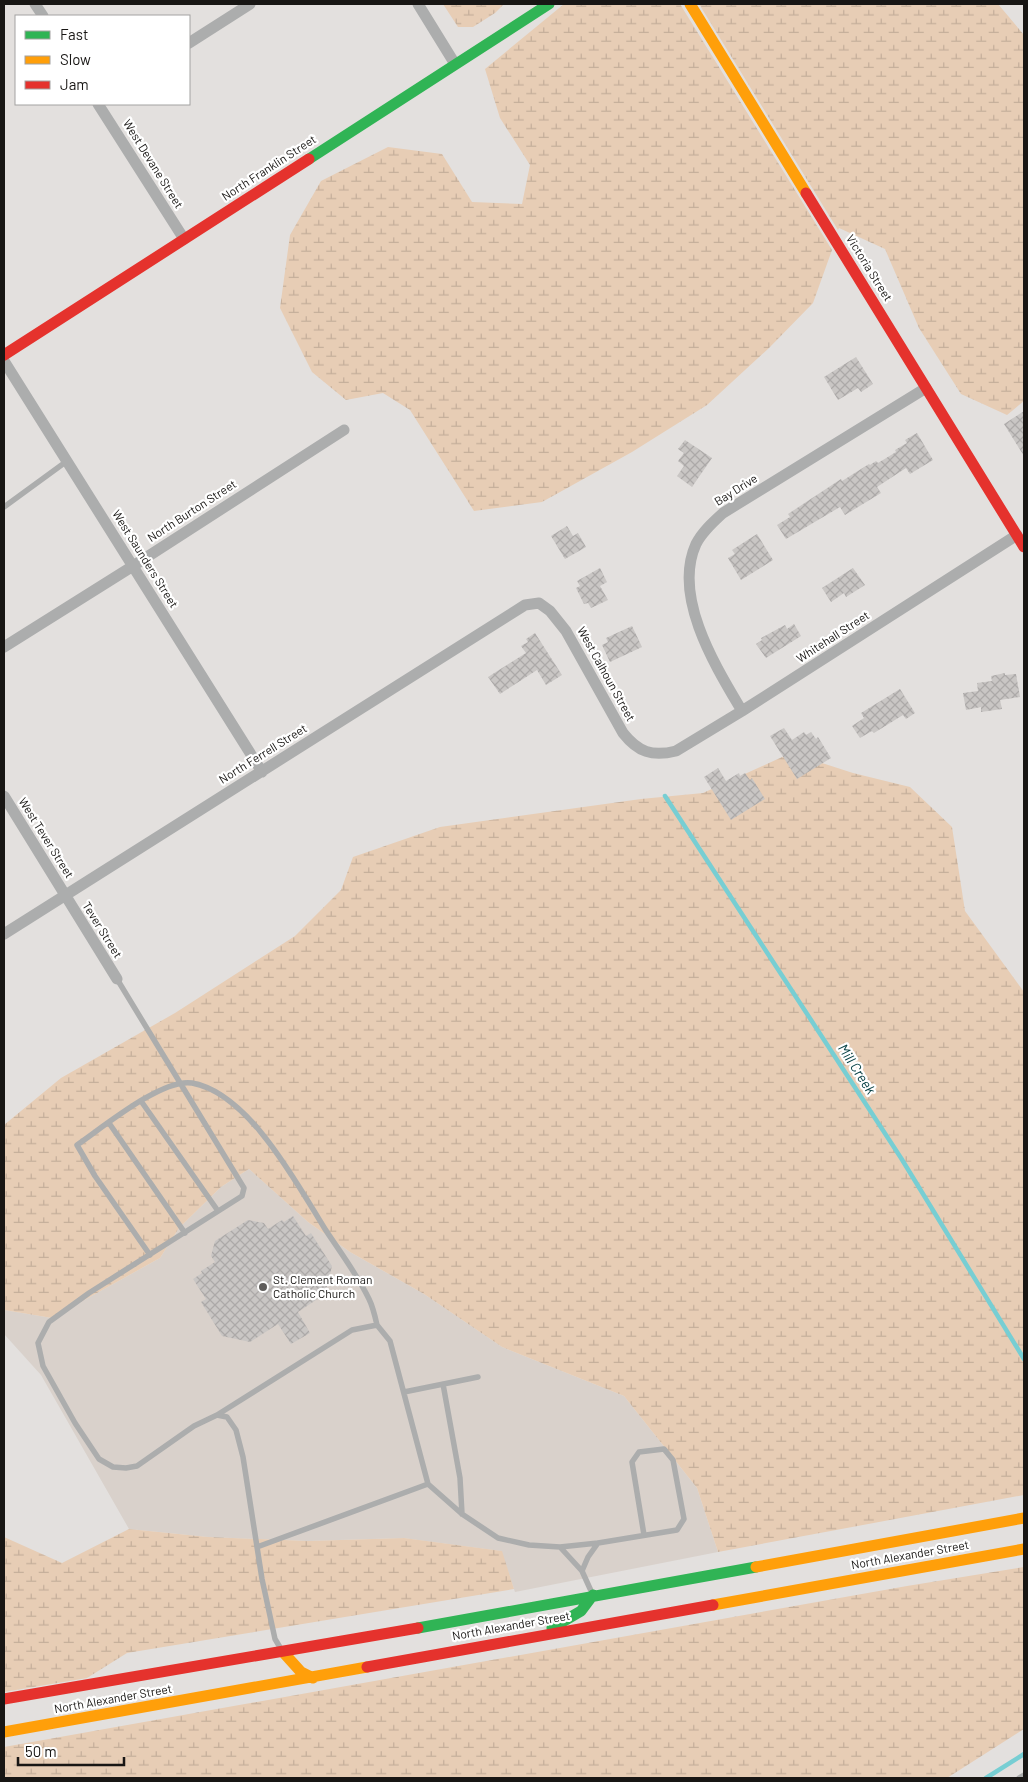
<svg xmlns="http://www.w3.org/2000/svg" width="1028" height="1782" font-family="Barlow,sans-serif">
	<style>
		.built { fill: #d9d1cb }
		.wetland { fill: url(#wetland-marsh) }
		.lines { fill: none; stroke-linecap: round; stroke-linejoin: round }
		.stream { stroke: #77ced3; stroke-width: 4.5 }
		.building { fill: url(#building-cross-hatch) }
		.lane { stroke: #acadad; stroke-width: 5.5 }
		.street { stroke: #acadad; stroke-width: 11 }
		.fast { stroke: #30b455; stroke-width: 11 }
		.slow { stroke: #ff9f0a; stroke-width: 11 }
		.jam { stroke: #e5322d; stroke-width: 11 }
		.poi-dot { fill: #5f5d5b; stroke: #fff; stroke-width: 2 }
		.labels { text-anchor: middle; stroke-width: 4.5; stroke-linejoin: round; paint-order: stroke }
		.street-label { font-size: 12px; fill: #181614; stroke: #fff }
		.poi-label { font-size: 12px; fill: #181614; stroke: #fff; text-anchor: start }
		.water-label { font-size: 14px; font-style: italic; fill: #084246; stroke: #fff }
	</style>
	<defs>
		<pattern id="wetland-marsh" width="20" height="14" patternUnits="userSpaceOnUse" patternTransform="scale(1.25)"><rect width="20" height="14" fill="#e7cdb5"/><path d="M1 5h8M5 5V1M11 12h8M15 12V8" fill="none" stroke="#c5af9b"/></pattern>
		<pattern id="building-cross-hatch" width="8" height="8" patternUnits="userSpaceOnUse" patternTransform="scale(1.25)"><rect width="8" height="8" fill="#c9c6c4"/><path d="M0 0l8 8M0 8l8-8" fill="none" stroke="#aca9a8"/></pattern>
	</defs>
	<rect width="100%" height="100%" fill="#e3e0de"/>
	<path class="built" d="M249,1169L308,1222L350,1252L424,1294L502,1347L624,1396L697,1488L718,1552L515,1592L501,1551L403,1538L308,1541L208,1537L129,1529L41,1375L4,1334V1310L52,1318L160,1258L179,1228L221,1187Z"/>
	<path class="wetland" d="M443,4H504L495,13L473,27H458Z
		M564,4H680L832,250L813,303L769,348L707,405L632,452L542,502L474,511L410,410L383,393L346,400L312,372L280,308L290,235L321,181L388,147L442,154L472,202L522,204L530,165L500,118L485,69Z
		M699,4H998L1024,35V401L1007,415L961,394L919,328L885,249L839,228L838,230Z
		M791,753L853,773L910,787L952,827L965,911L1024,992V1495L718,1552L697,1488L624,1396L502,1347L424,1294L350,1252L308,1222L249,1169L221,1187L179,1228L160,1258L52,1318L4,1310V1125L61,1078L175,1013L295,936L341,890L353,857L440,827L641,799L703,793Z
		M129,1529L208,1537L308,1541L404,1538L502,1551L514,1589L127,1653L87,1678L4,1692V1537L62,1563Z
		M1024,1567V1729L947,1778H4V1747L907,1586Z"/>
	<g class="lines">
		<path class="stream" d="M665,796L901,1158L1024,1359
			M986,1778L1024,1754"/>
	</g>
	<path class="building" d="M856,357L873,384L861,392L858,388L838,400L824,377Z
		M1024,411V456L1004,424Z
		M917,433L933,460L910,474L906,468L877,487L881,493L845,515L840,507L786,539L777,525L790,517L788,514L841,479L842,481L869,464L870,465L876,461L878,463L896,452L895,450L907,443L905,440Z
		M685,440L712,458L692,487L677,476L684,466L678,461L684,453L678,449Z
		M567,526L573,536L578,533L586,547L565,559L551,536Z
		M757,534L773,560L741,580L728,558L735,554L732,550Z
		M600,568L607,582L600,586L608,600L591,608L588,603L584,604L576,588L580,586L577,581Z
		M853,568L865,585L846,597L844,593L831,602L822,588Z
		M794,624L801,636L766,658L756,644L762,640L761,638L785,625L787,629Z
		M632,626L642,647L610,662L602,645L608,642L606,638Z
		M535,633L562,675L546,685L537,670L500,694L488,677L526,653L521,646L528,642L526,639Z
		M1005,673V675L1016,674L1020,697L1000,700L1002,709L981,712V707L966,710L963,693L978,691L977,683L992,681L991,676Z
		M900,689L915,713L906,719L903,715L874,733L872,731L860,738L852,726L864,718L861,713Z
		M784,728L792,740L804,732L806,735L811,732L816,739L818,737L831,758L797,779L770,736Z
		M718,768L726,781L739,773L740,776L745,773L750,780L752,778L765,799L731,820L704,777Z
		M293,1216L306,1236L311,1233L332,1266L325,1294L298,1312L310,1333L291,1344L278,1324L250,1342L222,1336L201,1302L206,1299L193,1279L202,1273L201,1271L215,1262L211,1256L215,1241L248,1220L264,1223L268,1229L282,1220L284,1222Z"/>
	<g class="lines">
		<path class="lane" d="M4,507L67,461
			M117,979L244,1188L242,1196L89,1293L49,1322L38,1343L43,1366L75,1423L99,1459L113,1467L126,1468L137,1466L194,1426L217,1415L227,1417L236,1430L243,1457L262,1579L275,1639L281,1649
			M141,1101L218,1211
			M109,1123L185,1233
			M150,1255L95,1176L77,1145C102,1128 162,1078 192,1083C249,1093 297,1184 325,1229C340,1252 357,1274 369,1299C373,1307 375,1316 377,1325
			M443,1384L460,1478L462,1514
			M404,1392L478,1377
			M217,1415L352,1330L377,1325L390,1341L428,1484
			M257,1547L428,1484L462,1514L498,1538L529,1545L560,1547L582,1571L592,1593
			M560,1547L598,1543
			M582,1571L588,1557L598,1543L677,1530L684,1519L673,1460L664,1449L639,1452L632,1462L644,1535
			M1019,1778L1024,1775"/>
		<path class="street" d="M35,4L43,16
			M418,4L455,64
			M189,43L250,4
			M98,104L184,239
			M4,361L262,772
			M4,647L133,566L344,430
			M742,711C716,667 672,597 696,544C702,532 713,522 723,513L926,388
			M4,796L117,979
			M4,934L525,605L539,603L550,611L566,631L623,733C638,752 652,757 676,751L742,711L1017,535"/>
		<path class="fast" d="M309,159L549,4
			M418,1628L756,1567
			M552,1628L581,1611L593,1595"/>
		<path class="slow" d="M690,4L806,193
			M756,1567L1024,1518
			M713,1605L1024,1549
			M283,1652L301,1672L313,1678
			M4,1732L367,1667"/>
		<path class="jam" d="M806,193L1024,547
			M4,355L309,159
			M367,1667L713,1605
			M4,1699L418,1628"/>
	</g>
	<circle class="poi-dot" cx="263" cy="1287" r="5"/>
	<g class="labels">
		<g class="street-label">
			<text transform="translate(153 164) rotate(58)" y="4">West Devane Street</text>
			<text transform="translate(269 168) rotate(-33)" y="4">North Franklin Street</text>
			<text transform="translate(869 268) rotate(58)" y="4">Victoria Street</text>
			<text transform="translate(736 490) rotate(-32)" y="4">Bay Drive</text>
			<text transform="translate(192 511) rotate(-33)" y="4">North Burton Street</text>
			<text transform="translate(145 559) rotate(58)" y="4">West Saunders Street</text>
			<text transform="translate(833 637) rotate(-33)" y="4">Whitehall Street</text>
			<text transform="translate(606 674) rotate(61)" y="4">West Calhoun Street</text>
			<text transform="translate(263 754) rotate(-32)" y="4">North Ferrell Street</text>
			<text transform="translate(46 838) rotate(58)" y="4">West Tever Street</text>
			<text transform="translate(102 930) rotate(58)" y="4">Tever Street</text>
			<text transform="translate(910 1555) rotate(-10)" y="4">North Alexander Street</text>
			<text transform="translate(511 1626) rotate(-10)" y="4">North Alexander Street</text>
			<text transform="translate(113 1699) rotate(-10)" y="4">North Alexander Street</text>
		</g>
		<g class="poi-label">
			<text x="273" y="1284">St. Clement Roman<tspan x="273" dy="14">Catholic Church</tspan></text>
		</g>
		<g class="water-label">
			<text transform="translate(857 1069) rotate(57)" y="5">Mill Creek</text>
		</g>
	</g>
	<rect width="1028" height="1782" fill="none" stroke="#181614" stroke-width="10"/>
	<rect x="15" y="15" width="175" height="90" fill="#ffffff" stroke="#a3a2a1"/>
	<rect x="25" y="31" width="25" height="8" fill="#30b455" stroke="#a3a2a1"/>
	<text x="60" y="40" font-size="15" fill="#181614">Fast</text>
	<rect x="25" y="56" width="25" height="8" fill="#ff9f0a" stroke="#a3a2a1"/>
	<text x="60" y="65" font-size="15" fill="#181614">Slow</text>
	<rect x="25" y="81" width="25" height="8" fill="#e5322d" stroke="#a3a2a1"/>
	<text x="60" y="90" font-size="15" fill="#181614">Jam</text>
	<path d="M18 1757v8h106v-8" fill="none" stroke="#181614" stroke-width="2.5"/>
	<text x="25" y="1757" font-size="15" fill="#181614" stroke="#ffffff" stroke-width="4" paint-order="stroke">50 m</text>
</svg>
